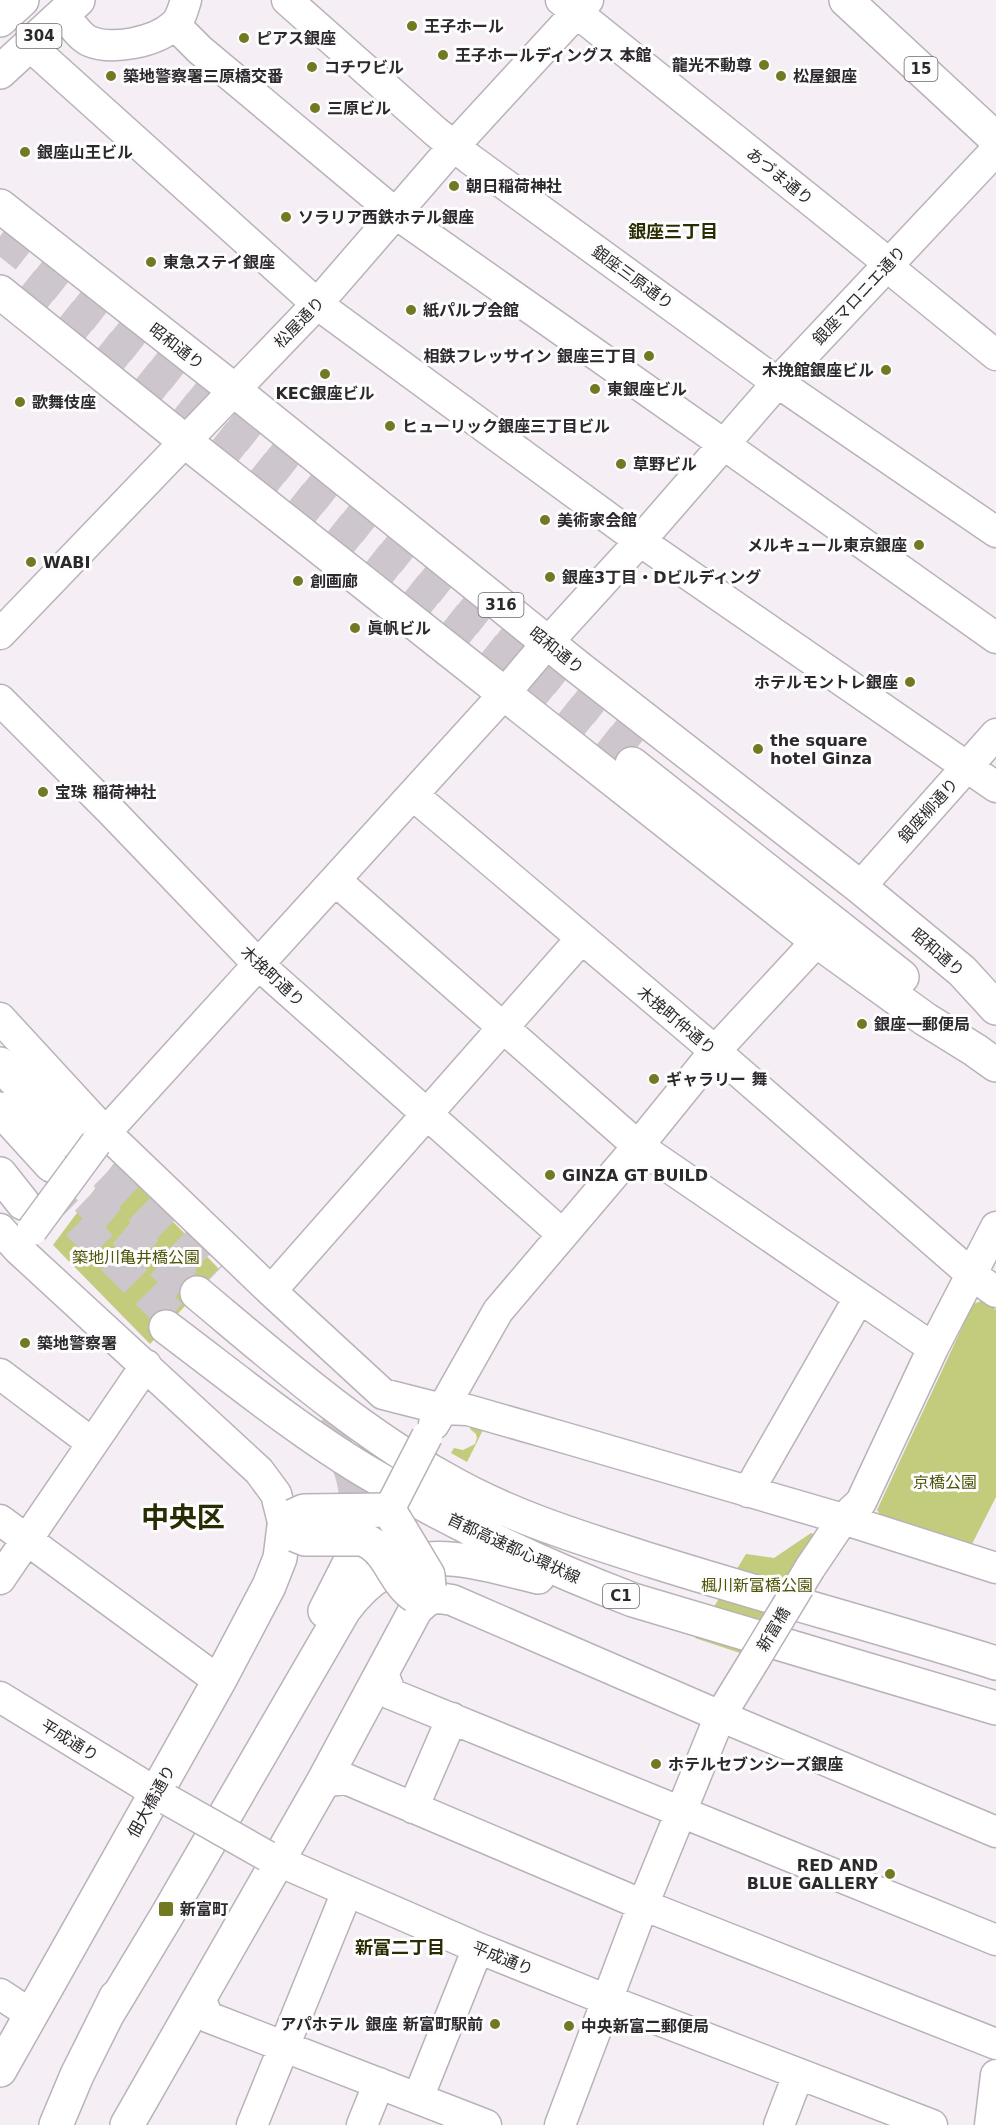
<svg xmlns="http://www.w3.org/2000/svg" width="996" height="2125" font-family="'DejaVu Sans','Noto Sans JP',sans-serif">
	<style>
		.green { fill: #c3cb7d }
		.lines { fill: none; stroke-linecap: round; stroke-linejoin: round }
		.major-tunnel { stroke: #cdc7cd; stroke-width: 33; stroke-dasharray: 33 16; stroke-linecap: butt }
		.highway-tunnel { stroke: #cdc7cd; stroke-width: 33; stroke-dasharray: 33 16; stroke-linecap: butt }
		.minor-casing { stroke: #b9b2b9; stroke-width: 33 }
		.major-casing { stroke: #b9b2b9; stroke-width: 36 }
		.highway-casing { stroke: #b9b2b9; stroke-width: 36 }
		.minor { stroke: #fff; stroke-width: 30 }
		.major { stroke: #fff; stroke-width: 33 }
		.highway { stroke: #fff; stroke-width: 33 }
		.minor-bridge-casing { stroke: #b9b2b9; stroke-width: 33; stroke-linecap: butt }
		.major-bridge-casing { stroke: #b9b2b9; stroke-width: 36; stroke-linecap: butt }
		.minor-bridge { stroke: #fff; stroke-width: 30 }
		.major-bridge { stroke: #fff; stroke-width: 33 }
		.poi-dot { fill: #737923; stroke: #fefdfe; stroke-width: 2 }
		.labels { text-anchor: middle; stroke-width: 6; stroke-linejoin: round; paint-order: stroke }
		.shield { fill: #fefdfe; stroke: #6b696b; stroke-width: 1.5 }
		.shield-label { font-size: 15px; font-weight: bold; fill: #2c292c }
		.poi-label { font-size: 16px; font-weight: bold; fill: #2c292c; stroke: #fefdfe; text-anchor: start }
		.street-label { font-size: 16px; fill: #2c292c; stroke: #fefdfe }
		.park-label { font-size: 16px; fill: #4f5407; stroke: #fefdfe }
		.neighbourhood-label { font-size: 18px; font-weight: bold; fill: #2a2d03; stroke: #fefdfe }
		.town-label { font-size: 28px; font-weight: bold; fill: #2a2d03; stroke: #fefdfe }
	</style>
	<rect width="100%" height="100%" fill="#f5eef5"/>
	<path class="green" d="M115,1162L219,1269L150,1344L53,1245Z
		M984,1300L996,1310V1497L972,1544L882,1517L877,1510L973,1304Z
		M472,1425L483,1430L467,1462L451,1453L454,1448L463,1450L475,1444L477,1438L476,1434L470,1429Z
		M811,1533L817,1536L743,1654L695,1638L746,1554L774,1558Z"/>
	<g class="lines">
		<path class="major-tunnel" d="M0,236L648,746
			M24,284L632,764"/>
		<path class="highway-tunnel" d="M70,1140L211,1278
			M51,1165L101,1213L197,1293
			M43,1189L174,1319
			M321,1421C353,1458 360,1490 355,1538"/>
		<defs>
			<path id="minor" d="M287,0L436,132L470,159L764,373L996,532
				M561,0L876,253L899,276L996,355
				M63,14C70,22 80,37 89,41C112,51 156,42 174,25C181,19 183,9 186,0
				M175,25L200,50L395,213L712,436L996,638
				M29,45L317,304L640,541L996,787
				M0,634L317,304L453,147L588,0
				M0,700L110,810L259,965L562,1234
				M413,795L715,1051L971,1274L996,1292
				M335,880L638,1146L933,1348
				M860,887L996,734
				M0,1018L104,1131L271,1291L383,1394L442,1409L468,1410L569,1439L843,1519L996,1568
				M96,1143L504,694L548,642L640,541L778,382L996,150
				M0,1229L18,1249L259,1471L276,1494L284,1526
				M271,1291L581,939
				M0,1374L92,1443
				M434,1424L498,1311L638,1146L715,1051L817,941
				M748,1492L859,1298
				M0,1520L219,1681
				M810,1568L843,1519L861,1502L933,1348L996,1227
				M0,1579L146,1365
				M426,1600L439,1598L452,1600L720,1716L996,1832
				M382,1671L391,1694L996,1940
				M0,1697L168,1800
				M323,1782L346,1779L643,1905L996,2044
				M413,1808L452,1718
				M267,1856L478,1948L607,2000L932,2125
				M0,1994L32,2015
				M200,1998L208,2017L486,2125
				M418,2098L478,1948
				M252,2125L347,1892
				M362,2125L379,2083
				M560,2125L643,1905L720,1716L755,1659
				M779,2125L798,2075
				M990,2125L996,2075"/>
			<path id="major" d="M0,20L22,0
				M0,72L78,0
				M0,206L234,390L579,668L860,887L962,971L996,1008
				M0,292L186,442L817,941L925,1019L975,1050L996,1065
				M632,764L902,977
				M0,2070L219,1681L269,1586L280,1558L284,1526L293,1516
				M127,2125L323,1782L416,1609L426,1600L429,1587"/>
			<path id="highway" d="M846,0L996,139
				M0,1064L70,1140
				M0,1109L51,1165
				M0,1174L23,1203
				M197,1293C275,1358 354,1428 443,1478C508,1516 581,1538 653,1561C767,1597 882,1627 996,1663
				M166,1327C230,1375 293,1427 362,1469C448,1521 539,1564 633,1600L996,1708
				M325,1611L350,1562
				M107,2015L166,1917L344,1610C398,1536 462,1558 538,1577
				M56,2125L77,2075L116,1997"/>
		</defs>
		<use href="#minor" class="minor-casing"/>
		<use href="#major" class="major-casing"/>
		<use href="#highway" class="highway-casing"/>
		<use href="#minor" class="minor"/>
		<use href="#major" class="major"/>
		<use href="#highway" class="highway"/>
		<defs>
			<path id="minor-bridge" d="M32,1230L96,1143
				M389,1510L427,1436
				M755,1659L810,1568
				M168,1800L267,1856"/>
			<path id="major-bridge" d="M389,1510L428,1575L429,1587
				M293,1516L304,1511L389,1510
				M295,1535L305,1539H361C389,1547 392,1581 415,1596"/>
		</defs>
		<use href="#minor-bridge" class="minor-bridge-casing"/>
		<use href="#major-bridge" class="major-bridge-casing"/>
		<use href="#minor-bridge" class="minor-bridge"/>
		<use href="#major-bridge" class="major-bridge"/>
	</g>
	<g class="poi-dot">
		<circle cx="412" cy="26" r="6"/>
		<circle cx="244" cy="38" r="6"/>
		<circle cx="443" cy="55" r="6"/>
		<circle cx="764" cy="65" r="6"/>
		<circle cx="312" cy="67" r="6"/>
		<circle cx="111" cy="76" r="6"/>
		<circle cx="781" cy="76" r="6"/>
		<circle cx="315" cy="108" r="6"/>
		<circle cx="25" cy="152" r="6"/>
		<circle cx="454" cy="186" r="6"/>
		<circle cx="286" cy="217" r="6"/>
		<circle cx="151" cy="262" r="6"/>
		<circle cx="411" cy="310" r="6"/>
		<circle cx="649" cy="356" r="6"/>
		<circle cx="886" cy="370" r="6"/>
		<circle cx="325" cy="374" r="6"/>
		<circle cx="595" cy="389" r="6"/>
		<circle cx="20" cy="402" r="6"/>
		<circle cx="390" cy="426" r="6"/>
		<circle cx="621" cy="464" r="6"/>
		<circle cx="545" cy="520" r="6"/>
		<circle cx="919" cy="545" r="6"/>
		<circle cx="31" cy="562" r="6"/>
		<circle cx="550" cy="577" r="6"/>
		<circle cx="298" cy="581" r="6"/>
		<circle cx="355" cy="628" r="6"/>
		<circle cx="910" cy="682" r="6"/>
		<circle cx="758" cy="749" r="6"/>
		<circle cx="43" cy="792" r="6"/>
		<circle cx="862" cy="1024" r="6"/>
		<circle cx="654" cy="1079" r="6"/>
		<circle cx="550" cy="1175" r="6"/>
		<circle cx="25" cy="1343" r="6"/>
		<circle cx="656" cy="1764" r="6"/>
		<circle cx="890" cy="1874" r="6"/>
		<rect x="158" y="1901" width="16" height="16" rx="3"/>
		<circle cx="495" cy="2024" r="6"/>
		<circle cx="569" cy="2026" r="6"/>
	</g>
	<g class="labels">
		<g class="shield">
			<rect x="16.5" y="24" width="45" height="24" rx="4.5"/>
			<rect x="904.5" y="57" width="33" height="24" rx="4.5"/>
			<rect x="478.5" y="593" width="45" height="24" rx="4.5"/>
			<rect x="603" y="1584" width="36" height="24" rx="4.5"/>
		</g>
		<g class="shield-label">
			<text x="39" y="41">304</text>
			<text x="921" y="74">15</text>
			<text x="501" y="610">316</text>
			<text x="621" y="1601">C1</text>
		</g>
		<g class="poi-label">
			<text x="424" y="32">王子ホール</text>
			<text x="256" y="44">ピアス銀座</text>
			<text x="455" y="61">王子ホールディングス 本館</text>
			<text x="752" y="71" text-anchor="end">龍光不動尊</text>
			<text x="324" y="73">コチワビル</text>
			<text x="123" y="82">築地警察署三原橋交番</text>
			<text x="793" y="82">松屋銀座</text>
			<text x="327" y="114">三原ビル</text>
			<text x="37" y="158">銀座山王ビル</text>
			<text x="466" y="192">朝日稲荷神社</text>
			<text x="298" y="223">ソラリア西鉄ホテル銀座</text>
			<text x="163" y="268">東急ステイ銀座</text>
			<text x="423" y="316">紙パルプ会館</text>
			<text x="637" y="362" text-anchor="end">相鉄フレッサイン 銀座三丁目</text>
			<text x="874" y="376" text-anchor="end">木挽館銀座ビル</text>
			<text x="607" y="395">東銀座ビル</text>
			<text x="325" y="399" text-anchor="middle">KEC銀座ビル</text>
			<text x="32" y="408">歌舞伎座</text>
			<text x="402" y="432">ヒューリック銀座三丁目ビル</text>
			<text x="633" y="470">草野ビル</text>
			<text x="557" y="526">美術家会館</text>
			<text x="907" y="551" text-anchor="end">メルキュール東京銀座</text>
			<text x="43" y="568">WABI</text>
			<text x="562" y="583">銀座3丁目・Dビルディング</text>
			<text x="310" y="587">創画廊</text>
			<text x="367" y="634">眞帆ビル</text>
			<text x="898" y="688" text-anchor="end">ホテルモントレ銀座</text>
			<text x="770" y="746">the square<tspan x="770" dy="18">hotel Ginza</tspan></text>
			<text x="55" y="798">宝珠 稲荷神社</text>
			<text x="874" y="1030">銀座一郵便局</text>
			<text x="666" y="1085">ギャラリー 舞</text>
			<text x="562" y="1181">GINZA GT BUILD</text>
			<text x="37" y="1349">築地警察署</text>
			<text x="668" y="1770">ホテルセブンシーズ銀座</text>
			<text x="878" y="1871" text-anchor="end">RED AND<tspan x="878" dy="18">BLUE GALLERY</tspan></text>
			<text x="180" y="1915">新富町</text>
			<text x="483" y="2030" text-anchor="end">アパホテル 銀座 新富町駅前</text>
			<text x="581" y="2032">中央新富二郵便局</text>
		</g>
		<g class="street-label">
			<text transform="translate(780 176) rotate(39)" y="6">あづま通り</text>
			<text transform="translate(633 277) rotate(36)" y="6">銀座三原通り</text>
			<text transform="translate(859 295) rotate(-47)" y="6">銀座マロニエ通り</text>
			<text transform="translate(299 322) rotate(-46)" y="6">松屋通り</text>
			<text transform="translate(177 346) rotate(38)" y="6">昭和通り</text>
			<text transform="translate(557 650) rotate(39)" y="6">昭和通り</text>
			<text transform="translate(928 810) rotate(-48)" y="6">銀座柳通り</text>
			<text transform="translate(938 952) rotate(41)" y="6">昭和通り</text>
			<text transform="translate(273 976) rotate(43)" y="6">木挽町通り</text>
			<text transform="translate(677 1020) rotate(40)" y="6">木挽町仲通り</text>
			<text transform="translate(514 1548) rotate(25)" y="6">首都高速都心環状線</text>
			<text transform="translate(773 1629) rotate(-59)" y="6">新富橋</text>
			<text transform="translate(70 1740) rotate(32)" y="6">平成通り</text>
			<text transform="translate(151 1801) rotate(-61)" y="6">佃大橋通り</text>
			<text transform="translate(503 1958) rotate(22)" y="6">平成通り</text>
		</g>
		<g class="park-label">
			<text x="136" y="1263">築地川亀井橋公園</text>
			<text x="945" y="1488">京橋公園</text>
			<text x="757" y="1591">楓川新富橋公園</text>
		</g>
		<g class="neighbourhood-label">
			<text x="673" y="238">銀座三丁目</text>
			<text x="400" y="1954">新富二丁目</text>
		</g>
		<g class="town-label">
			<text x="183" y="1527">中央区</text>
		</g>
	</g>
</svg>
